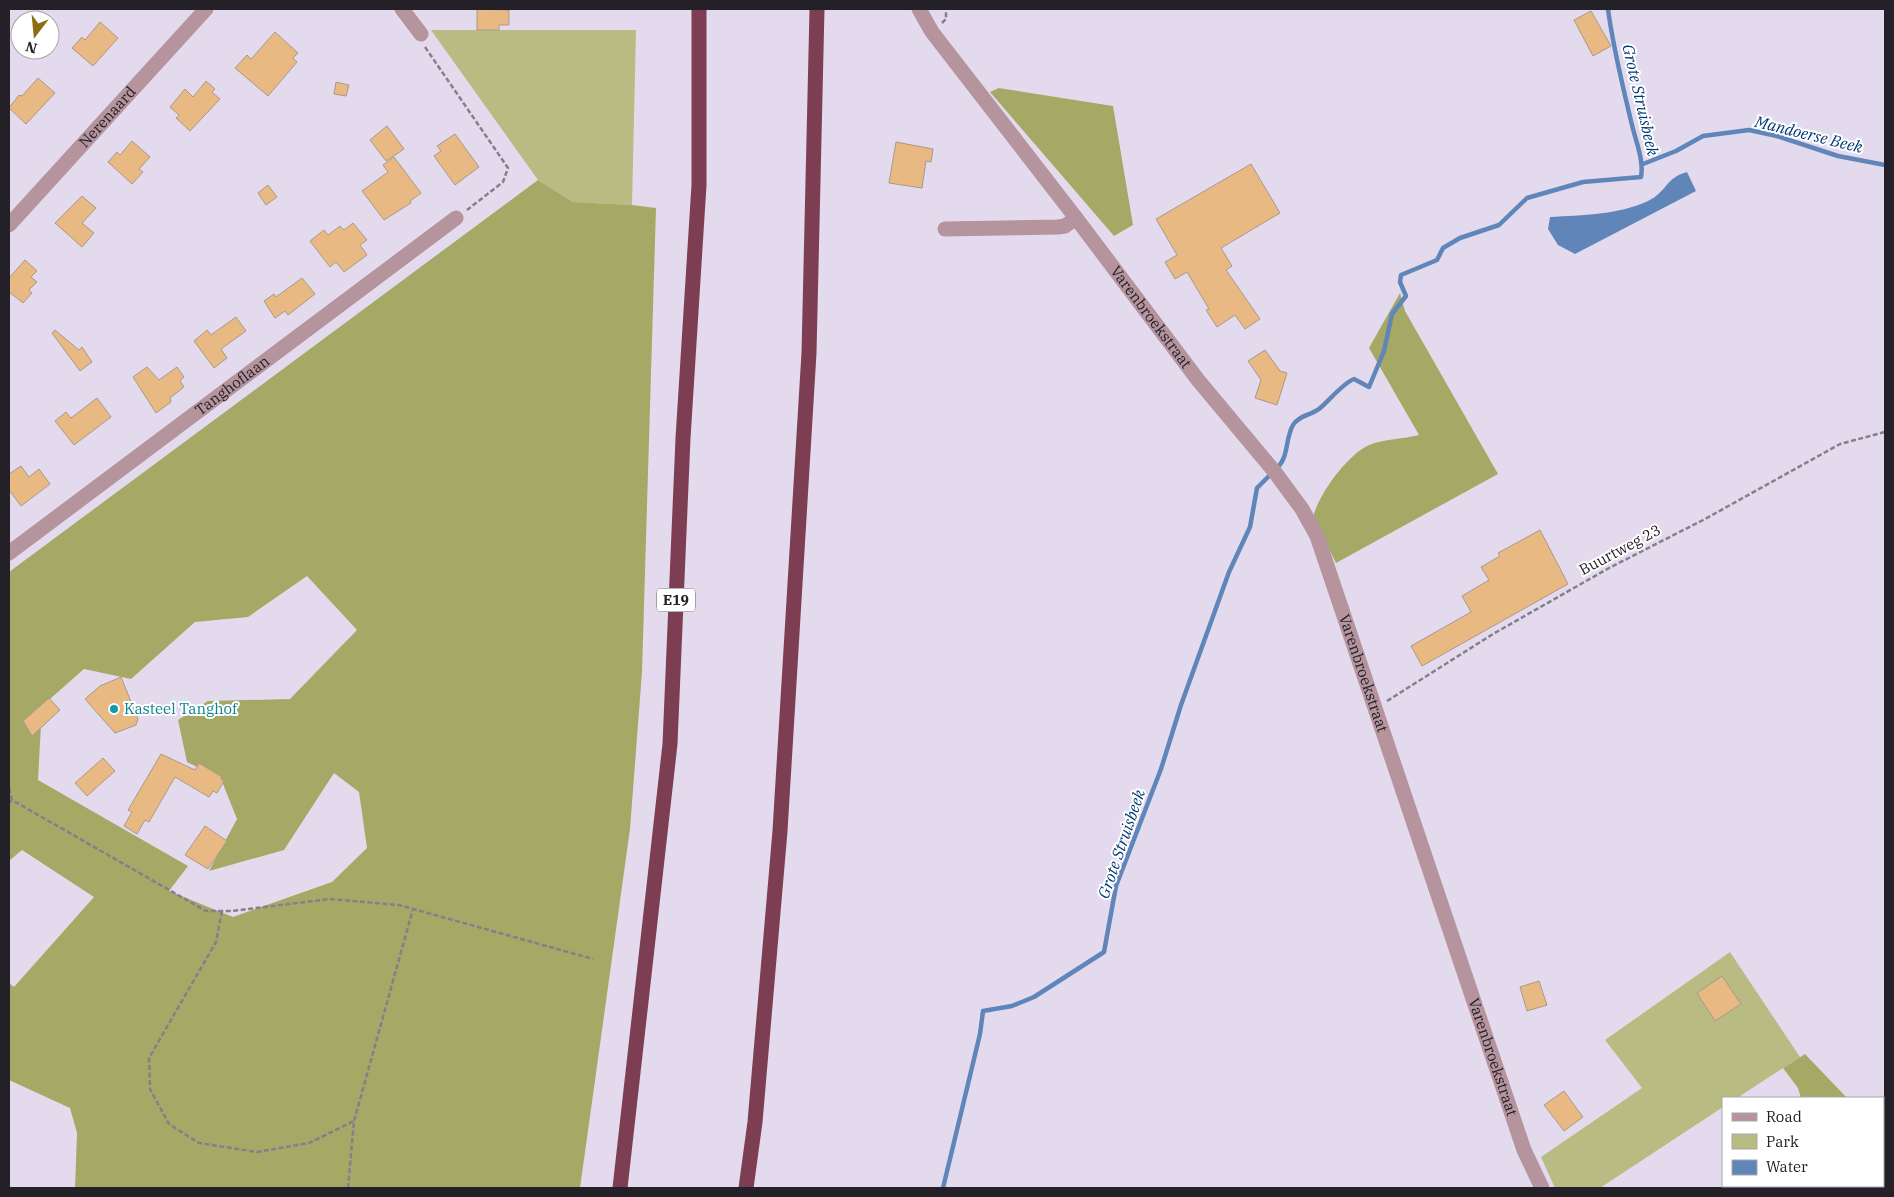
<svg xmlns="http://www.w3.org/2000/svg" width="1894" height="1197" font-family="'IBM Plex Serif',serif">
	<style>
		.green { fill: #b8bc82 }
		.forest { fill: #a5a965; fill-rule: evenodd }
		.water { fill: #6086b9 }
		.lines { fill: none; stroke-linecap: round; stroke-linejoin: round }
		.stream { stroke: #6086b9; stroke-width: 4.5 }
		.building { fill: #e9b983; stroke: #a89989 }
		.path { stroke: #857e8c; stroke-width: 2.5; stroke-dasharray: 5 2.5; stroke-linecap: butt }
		.minor { stroke: #b5949d; stroke-width: 15 }
		.highway { stroke: #7d3e53; stroke-width: 15 }
		.culture-dot { fill: #0f9aa8; stroke: #fff; stroke-width: 2 }
		.labels { text-anchor: middle; stroke-width: 4; stroke-linejoin: round; paint-order: stroke }
		.shield { fill: #fff; stroke: #656368; stroke-width: 1 }
		.shield-label { font-size: 14px; font-weight: bold; fill: #232027 }
		.street-label { font-size: 15px; fill: #232027; stroke: #fff }
		.culture-label { font-size: 15px; fill: #0d838f; stroke: #fff; text-anchor: start }
		.water-label { font-size: 16px; font-style: italic; fill: #003776; stroke: #fff }
	</style>
	<rect width="100%" height="100%" fill="#e4daee"/>
	<path class="green" d="M431,30H636L632,205L573,202L538,180Z
		M1730,952L1800,1057L1737,1098H1723V1107L1600,1188H1555L1541,1157L1642,1088L1605,1040Z"/>
	<path class="forest" d="M999,88L1113,106L1133,225L1114,236L990,92Z
		M538,180L573,202L632,205L656,208L642,672L630,829L580,1188H75L77,1133L70,1108L9,1080V983L14,987L94,897L22,850L9,861V572ZM307,576L357,630L290,699L208,701L178,720L187,762L221,779L237,819L209,871L284,850L334,773L359,792L367,848L332,882L233,917L169,891L188,866L38,780L42,706L84,669L131,679L195,622L248,617Z
		M1400,293L1405,311L1498,474L1336,563L1313,517C1319,494 1347,455 1369,445C1384,439 1404,439 1419,435L1369,348Z
		M1805,1054L1847,1098H1801L1798,1088L1783,1068Z
		M1883,1137L1885,1139V1188L1751,1187L1883,1186Z"/>
	<path class="water" d="M1687,172L1696,191L1575,254L1558,245L1548,229L1550,217C1583,215 1617,215 1648,201C1668,191 1665,178 1687,172Z"/>
	<g class="lines">
		<path class="stream" d="M1643,164L1676,151L1703,136L1749,130L1777,136L1838,156L1885,165
			M1277,468C1289,457 1285,439 1293,425C1298,416 1311,415 1319,409C1329,401 1343,383 1354,379L1369,387L1384,351L1392,314L1406,296L1400,282L1401,275L1437,260L1443,248L1460,238L1499,225L1527,198L1583,182L1641,177C1644,160 1636,142 1632,125C1623,87 1613,48 1608,9
			M943,1188L980,1034L983,1011L1012,1006L1034,997L1104,952L1116,886L1161,769L1181,705L1229,572L1250,527L1257,488L1268,477"/>
	</g>
	<path class="building" d="M477,9L509,10V25H499V30H477Z
		M1591,11L1611,46L1593,56L1574,20Z
		M100,22L118,38L93,66L72,48L82,37L85,40Z
		M275,32L298,53L293,58L297,62L268,96L235,68L247,55L251,59Z
		M38,78L55,93L26,124L9,108L19,95L22,96Z
		M206,81L215,89L212,92L220,99L190,131L176,118L179,115L170,107L185,89L193,97Z
		M336,82L349,85L346,96L334,94Z
		M387,126L404,149L386,161L370,140Z
		M455,134L479,167L455,185L434,156L441,151L437,146Z
		M132,141L150,157L139,169L143,172L132,184L108,162L117,152L120,155Z
		M896,142L933,149L931,162L926,161L922,188L889,183Z
		M394,157L421,193L410,201L411,203L384,220L362,191L388,172L383,165Z
		M1251,164L1280,213L1221,248L1232,266L1226,270L1260,319L1245,329L1235,315L1217,327L1206,310L1209,309L1187,272L1175,279L1165,262L1177,255L1156,219Z
		M268,185L277,197L266,205L258,193Z
		M82,196L96,208L82,223L94,233L82,247L55,223Z
		M353,223L367,240L360,245L367,255L344,272L336,262L330,267L310,241L324,230L328,235L340,226L344,230Z
		M25,260L37,271L31,277L37,282L29,290L32,293L23,303L9,292V278Z
		M302,278L315,294L288,315L285,311L275,318L264,301L274,294L276,297Z
		M236,317L246,331L221,349L227,358L214,368L194,341L207,330L211,335Z
		M55,330L79,350L82,347L92,362L80,371L52,333Z
		M1265,350L1280,371L1287,373L1277,405L1255,398L1261,380L1248,361Z
		M147,367L159,380L177,367L184,377L180,381L184,387L170,398L171,402L156,413L133,377Z
		M97,398L111,417L74,445L55,421L66,412L71,418Z
		M21,466L29,477L39,469L50,484L21,506L9,490V474Z
		M1540,530L1568,584L1422,666L1411,646L1471,612L1462,596L1489,580L1481,567L1500,556L1498,553Z
		M121,677L138,719L136,725L115,733L85,699L100,686Z
		M49,698L60,710L32,736L23,721Z
		M161,754L195,770L199,763L222,777L221,779L224,781L217,793L213,791L209,797L175,777L149,822L145,820L137,834L124,826L132,812L128,810Z
		M103,758L115,771L87,796L75,783Z
		M205,826L227,841L208,869L185,855Z
		M1722,976L1741,1004L1715,1021L1697,993Z
		M1539,981L1547,1005L1527,1011L1520,987Z
		M1564,1091L1583,1117L1564,1131L1544,1105Z"/>
	<g class="lines">
		<path class="path" d="M942,23L946,19V9
			M425,47L508,168L503,182L467,210
			M1387,701L1493,634L1609,568L1705,519L1840,444L1885,432
			M9,788L12,800
			M9,803L12,800L206,911H232L330,899L399,905L593,959
			M222,911L216,942L149,1058L150,1089L169,1124L199,1143L257,1152L309,1143L354,1121
			M348,1188L354,1121L413,909"/>
		<g class="minor">
			<path d="M402,9L421,34"/>
			<path id="s1" d="M919,9L932,32L1076,218L1198,380L1274,471L1302,509L1317,536L1524,1150L1542,1188"/>
			<path id="s2" d="M9,225L206,9"/>
			<path d="M945,229L1058,227L1065,226L1076,218"/>
			<path id="s3" d="M9,553L456,218"/>
		</g>
		<path class="highway" d="M620,1188L670,744L683,438L699,185V9
			M746,1188L755,1122L780,831L809,353L817,9"/>
	</g>
	<circle class="culture-dot" cx="114" cy="709" r="5"/>
	<g class="labels">
		<rect class="shield" x="657" y="588.5" width="38" height="23" rx="4"/>
		<g class="shield-label">
			<text x="676" y="605">E19</text>
		</g>
		<g class="street-label">
			<text dy="5" stroke="none"><textPath href="#s2" startOffset="146">Nerenaard</textPath></text>
			<text dy="5" stroke="none"><textPath href="#s1" startOffset="386">Varenbroekstraat</textPath></text>
			<text dy="5" stroke="none"><textPath href="#s3" startOffset="279">Tanghoflaan</textPath></text>
			<text transform="translate(1620 550) rotate(-28)" y="5">Buurtweg 23</text>
			<text dy="5" stroke="none"><textPath href="#s1" startOffset="806">Varenbroekstraat</textPath></text>
			<text dy="5" stroke="none"><textPath href="#s1" startOffset="1211">Varenbroekstraat</textPath></text>
		</g>
		<g class="culture-label">
			<text x="124" y="714">Kasteel Tanghof</text>
		</g>
		<g class="water-label">
			<text transform="translate(1641 100) rotate(77)" y="6">Grote Struisbeek</text>
			<text transform="translate(1809 134) rotate(14)" y="6">Mandoerse Beek</text>
			<text transform="translate(1121 844) rotate(-71)" y="6">Grote Struisbeek</text>
		</g>
	</g>
	<rect width="1894" height="1197" fill="none" stroke="#232027" stroke-width="20"/>
	<rect x="1722" y="1097" width="162" height="90" fill="#ffffff" stroke="#a7a6a9"/>
	<rect x="1732" y="1113" width="25" height="8" fill="#b5949d" stroke="#a7a6a9"/>
	<text x="1766" y="1122" font-size="15" fill="#232027">Road</text>
	<rect x="1732" y="1134" width="25" height="15" fill="#b8bc82" stroke="#a7a6a9"/>
	<text x="1766" y="1147" font-size="15" fill="#232027">Park</text>
	<rect x="1732" y="1160" width="25" height="15" fill="#6086b9" stroke="#a7a6a9"/>
	<text x="1766" y="1172" font-size="15" fill="#232027">Water</text>
	<g transform="translate(35 35) rotate(196)"><circle r="24" fill="#ffffff" stroke="#a7a6a9"/>
	<path d="M0-4L9 19L0 12L-9 19Z" fill="#8d6d10"/>
	<text y="-8" font-size="14" font-weight="bold" text-anchor="middle" fill="#232027">N</text>
	</g>
</svg>
